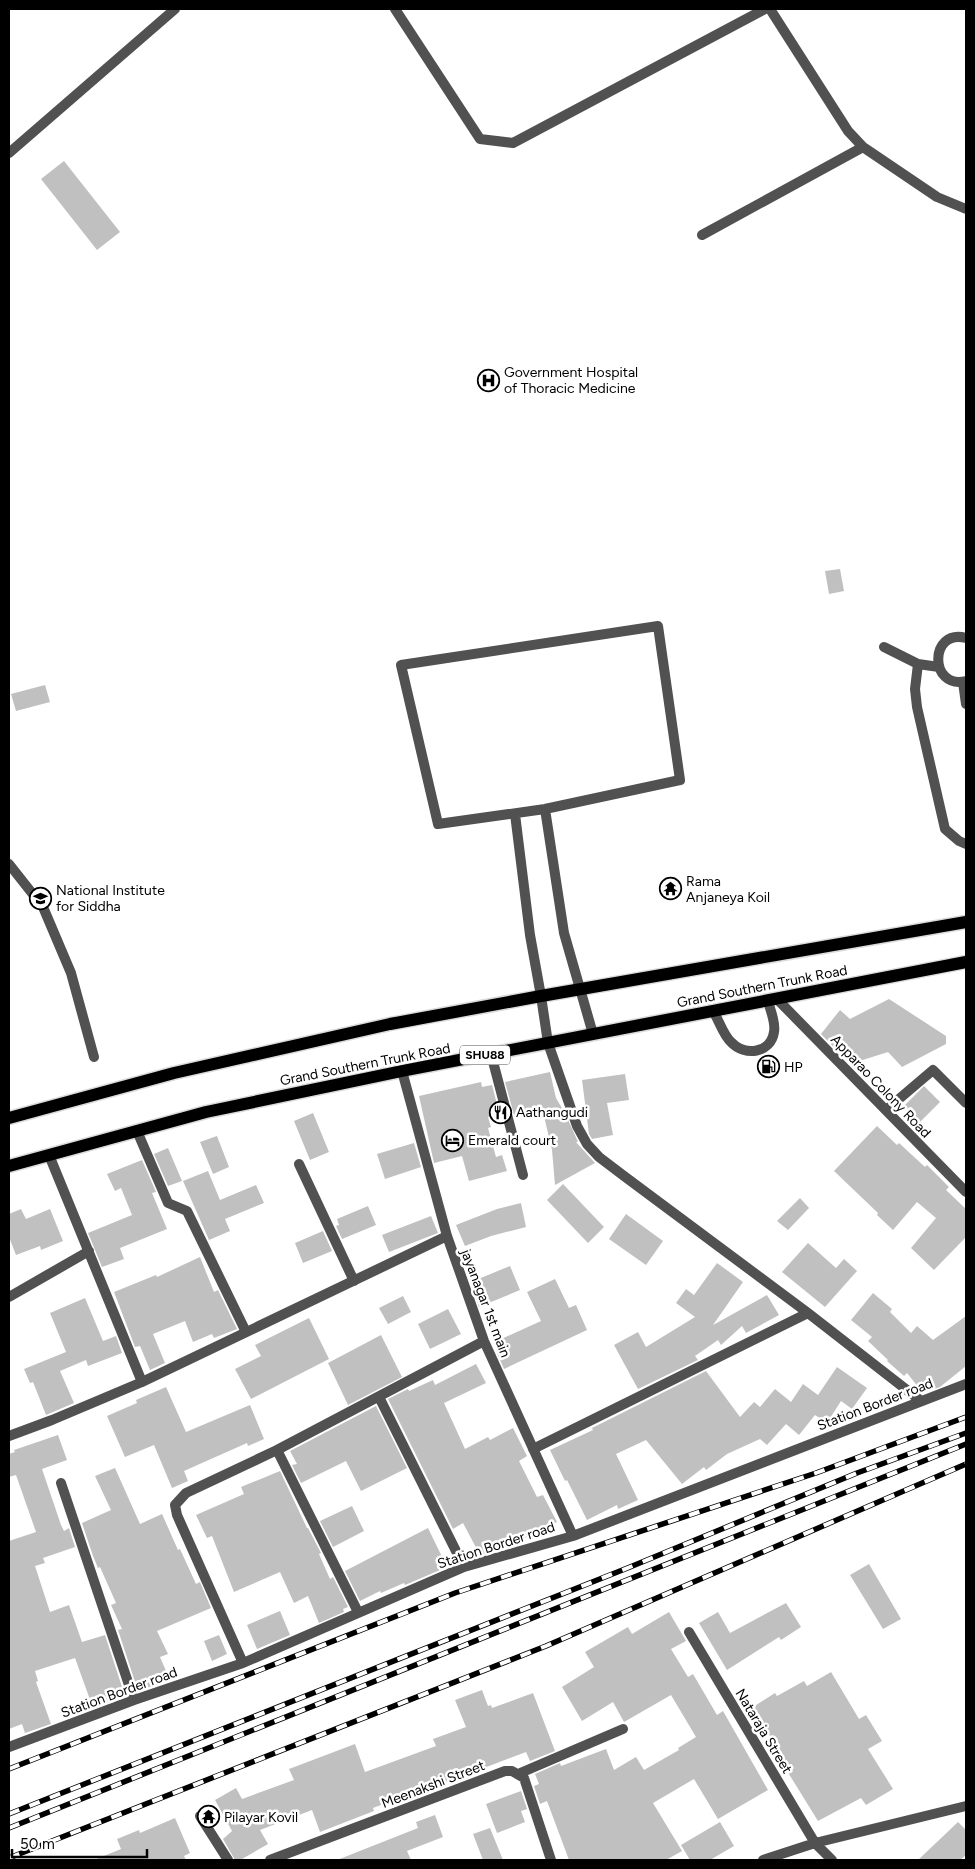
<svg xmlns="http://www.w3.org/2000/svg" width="975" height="1869" font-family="Figtree,sans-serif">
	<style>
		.building { fill: #c0c0c0 }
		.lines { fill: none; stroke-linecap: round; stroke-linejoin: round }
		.primary-casing { stroke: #dbdbdb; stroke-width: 15 }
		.lane { stroke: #515151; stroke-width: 10 }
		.street { stroke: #515151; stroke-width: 10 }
		.primary { stroke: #000; stroke-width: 12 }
		.rail-casing { stroke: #000; stroke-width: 5.5 }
		.rail { stroke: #fff; stroke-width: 4; stroke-dasharray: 11; stroke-linecap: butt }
		.labels { text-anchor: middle; stroke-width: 5; stroke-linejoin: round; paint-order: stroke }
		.shield { fill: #fff; stroke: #4c4c4c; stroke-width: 1 }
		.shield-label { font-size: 12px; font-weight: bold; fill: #000 }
		.poi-label { font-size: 14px; fill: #000; stroke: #fff; text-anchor: start }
		.street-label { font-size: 14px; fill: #000; stroke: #fff }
	</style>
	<rect width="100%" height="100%" fill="#fff"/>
	<path class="building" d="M64,161L120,232L97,250L41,179Z
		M840,569L844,591L829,594L825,571Z
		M45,685L50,702L16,711L11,694Z
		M889,999L946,1036V1044L902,1067L888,1052L850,1064L821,1034L840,1010L850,1019Z
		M550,1072L556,1098L566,1115L578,1142H576L595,1163L555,1185L552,1150L543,1112L514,1115L505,1082Z
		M625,1074L629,1100L607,1103L613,1135L592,1139L589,1134L582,1080Z
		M481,1082L482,1087L492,1085L500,1116L488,1117L491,1127L488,1128L496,1157L502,1155L507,1171L469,1181L462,1156L434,1163L419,1096Z
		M924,1086L940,1102L919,1123L903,1107Z
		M313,1113L329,1152L310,1160L294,1121Z
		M877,1126L897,1145L899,1143L925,1167L927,1165L949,1187L946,1190L966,1209V1237L934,1270L911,1248L936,1218L917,1202L893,1230L877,1215L878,1213L834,1171Z
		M217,1136L229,1167L213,1174L200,1142Z
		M414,1143L421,1167L385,1179L377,1154Z
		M168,1148L182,1181L168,1186L154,1154Z
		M142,1160L156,1192L152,1193L167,1229L120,1248L124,1259L102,1267L88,1233L132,1215L121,1188L115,1191L107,1174Z
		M208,1171L220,1200L256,1185L264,1203L225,1219L230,1231L209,1240L183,1181Z
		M563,1184L604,1227L588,1243L547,1200Z
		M800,1198L809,1208L788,1230L777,1221Z
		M521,1203L526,1227L491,1236L465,1246L456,1225L497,1209Z
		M368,1206L376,1225L342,1239L336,1226L339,1225L337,1219Z
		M21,1209L26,1219L50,1209L63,1241L41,1250L40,1246L16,1255L9,1237V1214Z
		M626,1214L663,1241L646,1265L609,1239Z
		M431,1216L438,1233L389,1252L382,1235Z
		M323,1231L332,1251L303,1263L295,1243Z
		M808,1243L836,1268L844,1259L857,1271L825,1307L782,1272Z
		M200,1257L214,1292L218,1290L237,1329L214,1338L212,1334L193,1342L185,1321L153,1334L165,1363L150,1370L140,1346L135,1347L114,1292L156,1275L157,1277Z
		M717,1263L743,1282L713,1325L767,1295L779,1315L746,1333L742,1326L721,1345L718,1340L695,1356L698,1360L638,1389L614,1345L638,1332L646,1347L695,1317L676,1303L686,1289L694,1295Z
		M510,1266L520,1290L479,1307L471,1282Z
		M555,1279L569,1308L576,1305L587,1330L504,1369L497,1353L504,1350L499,1340L541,1321L527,1292Z
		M873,1293L892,1309L890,1312L911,1333L917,1326L933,1340L966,1316V1366L940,1387L923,1393L907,1373L904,1376L887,1361L888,1360L868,1341L872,1337L851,1320Z
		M403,1296L411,1312L388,1324L379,1308Z
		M85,1298L103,1341L116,1336L122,1353L88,1366L86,1360L60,1371L74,1403L46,1415L33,1382L30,1383L24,1369L66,1352L50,1313Z
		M448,1309L461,1334L430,1349L418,1324Z
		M309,1318L329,1359L251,1399L235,1369L261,1356L255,1345Z
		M381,1335L402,1377L348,1405L328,1363Z
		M476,1364L486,1383L444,1403L465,1449L488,1437L490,1440L513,1428L527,1456L519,1461L537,1497L543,1495L557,1522L504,1548L480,1555L463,1523L453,1529L388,1399L408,1389L409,1391L433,1380L435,1385Z
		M837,1367L867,1388L852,1409L841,1401L827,1423L815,1415L799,1435L786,1424L767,1445L760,1439L727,1454L706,1470L704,1467L682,1484L646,1440L616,1454L638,1500L618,1509L617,1505L587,1520L567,1480L565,1481L550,1450L593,1430L592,1428L706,1371L740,1417L754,1402L760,1407L775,1389L791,1402L803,1384L818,1395Z
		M166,1387L186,1432L250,1405L264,1439L248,1446L247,1443L184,1471L188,1481L172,1488L154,1445L125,1457L107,1416L137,1403L136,1400Z
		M376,1406L407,1468L361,1491L346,1461L301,1483L292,1465L297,1464L290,1451Z
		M58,1435L67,1460L42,1469L61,1525L64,1531L69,1528L75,1547L43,1558L45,1563L35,1566L50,1612L69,1605L82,1642L105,1635L125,1696L93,1708L75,1658L35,1671L38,1681L36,1682L51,1724L25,1733L22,1724L9,1729V1541L36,1532L16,1475L9,1477V1454L15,1452L14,1450Z
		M115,1468L140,1524L162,1514L178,1550L180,1549L196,1584L200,1582L211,1608L157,1631L168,1654L160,1657L170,1680L138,1691L118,1630L122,1629L111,1605L116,1603L100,1567L98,1568L93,1556L82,1523L111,1510L95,1476Z
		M280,1471L307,1528H308L321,1553L319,1554L330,1579L333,1577L348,1607L343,1609L344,1612L319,1623L308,1596L294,1603L280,1572L234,1592L212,1536L207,1538L196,1515L244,1494L241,1487Z
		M352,1506L364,1531L333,1547L320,1521Z
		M428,1528L447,1567L405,1585L404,1583L381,1593L380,1591L360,1601L345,1571Z
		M869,1564L901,1619L883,1629L850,1575Z
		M786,1603L801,1627L781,1640L779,1637L727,1670L699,1623L718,1612L730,1633Z
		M280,1611L290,1635L257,1649L247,1625Z
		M669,1612L686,1641L671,1649L688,1677L693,1674L717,1715L723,1711L768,1790L718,1819L694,1779L653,1803L682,1851L666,1860H569L547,1801L540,1804L534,1786L539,1784L535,1774L560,1763L561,1766L606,1749L614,1770L636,1757L644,1770L679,1750L678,1748L696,1737L671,1695L624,1722L613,1702L582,1721L562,1687L594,1667L585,1652L628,1627L632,1634Z
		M219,1635L227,1654L212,1661L204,1641Z
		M831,1672L859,1719L866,1715L882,1741L868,1749L893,1789L866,1805L861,1798L818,1821L784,1766L787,1765L753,1707L775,1693L777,1696L804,1681L807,1686Z
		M482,1690L488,1706L491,1705L492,1708L533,1693L555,1751L530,1761L526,1752L426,1790V1788L373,1808L374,1811L320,1832L312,1810L260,1830L268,1844L242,1859L235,1860L223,1839L232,1831L215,1800L236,1788L242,1799L294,1780L289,1769L355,1744L365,1772L436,1746L433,1739L466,1727L455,1700Z
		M521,1791L527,1809L521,1811L525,1822L497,1833L486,1804Z
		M435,1815L443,1837L407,1851L411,1860H337L418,1828L416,1822Z
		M175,1818L190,1853L184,1856L186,1860H94L121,1849L117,1839L139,1830L140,1833Z
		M720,1822L734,1846L710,1860H690L681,1845Z
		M958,1822L966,1830V1855L960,1860H918Z
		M490,1828L503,1860H483L473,1834Z"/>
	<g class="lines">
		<defs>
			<path id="primary" d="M9,1118L174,1073L390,1024L541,996L966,922
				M9,1166L206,1112L402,1071L966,962"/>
		</defs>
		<use href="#primary" class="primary-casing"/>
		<path class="lane" d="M395,9L480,139L513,143L765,9
			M770,9L848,131L863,147L937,197L966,209
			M9,153L175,9
			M702,235L863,147
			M658,626L680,780L545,809L438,824L401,665Z
			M966,638C929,628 929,690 966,681
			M884,647L918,664L939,667
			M918,664L915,689L917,707L945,829L959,841L966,844
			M963,682L966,704
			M545,809L564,933L593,1034
			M515,814L530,935L541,996
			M9,864L43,907L71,973L94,1057
			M713,1011C719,1020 723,1035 731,1042C745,1057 771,1053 774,1032C776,1022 770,1010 768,1001"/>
		<path class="street" d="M541,996L548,1043L577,1126L587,1144L599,1157L624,1176L808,1313L921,1401
			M777,999L966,1192
			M491,1054L523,1175
			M402,1071L447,1236L484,1341L573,1536
			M886,1110L933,1070L966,1103
			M137,1131L168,1203L187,1211L246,1332
			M49,1155L142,1382
			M299,1164L354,1281
			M9,1297L89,1251
			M379,1397L464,1567
			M9,1436L52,1420L142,1382L447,1236
			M533,1449L808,1313
			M277,1450L358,1612
			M61,1483L134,1700
			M689,1632L815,1843L832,1860
			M243,1663L177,1515L175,1505L186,1493L277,1450L484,1341
			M9,1747L134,1700L243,1663L464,1567L573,1536L966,1384
			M518,1774L623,1729
			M200,1816L228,1860
			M270,1860L505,1771H512L524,1778L551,1860
			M763,1860L815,1843L966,1806"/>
		<use href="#primary" class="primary"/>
		<defs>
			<path id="rail" d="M9,1769L455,1593L816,1473L966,1417
				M9,1814L630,1567L857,1473L966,1433
				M9,1828L966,1444
				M9,1858L546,1646L966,1464"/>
		</defs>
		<use href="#rail" class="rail-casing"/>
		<use href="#rail" class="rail"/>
	</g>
	<defs>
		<symbol id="hospital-ring" viewBox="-11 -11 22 22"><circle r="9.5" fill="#fff" stroke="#000" stroke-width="1.5"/><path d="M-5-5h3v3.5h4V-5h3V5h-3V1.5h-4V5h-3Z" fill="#000"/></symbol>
		<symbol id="temple-ring" viewBox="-11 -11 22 22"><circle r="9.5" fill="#fff" stroke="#000" stroke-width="1.5"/><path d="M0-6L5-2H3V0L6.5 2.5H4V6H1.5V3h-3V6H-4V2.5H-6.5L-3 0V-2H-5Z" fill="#000"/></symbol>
		<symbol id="university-ring" viewBox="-11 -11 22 22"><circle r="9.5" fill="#fff" stroke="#000" stroke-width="1.5"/><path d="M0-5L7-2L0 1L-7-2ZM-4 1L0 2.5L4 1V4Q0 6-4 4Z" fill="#000"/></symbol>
		<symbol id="fuel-ring" viewBox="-11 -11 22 22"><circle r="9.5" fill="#fff" stroke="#000" stroke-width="1.5"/><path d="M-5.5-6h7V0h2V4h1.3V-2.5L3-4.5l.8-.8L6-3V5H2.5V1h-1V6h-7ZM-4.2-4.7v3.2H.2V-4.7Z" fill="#000"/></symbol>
		<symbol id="restaurant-ring" viewBox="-11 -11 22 22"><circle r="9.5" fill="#fff" stroke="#000" stroke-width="1.5"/><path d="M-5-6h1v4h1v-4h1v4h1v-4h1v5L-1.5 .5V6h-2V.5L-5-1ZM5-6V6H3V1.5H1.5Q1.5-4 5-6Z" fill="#000"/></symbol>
		<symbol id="hotel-ring" viewBox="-11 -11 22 22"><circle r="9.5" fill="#fff" stroke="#000" stroke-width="1.5"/><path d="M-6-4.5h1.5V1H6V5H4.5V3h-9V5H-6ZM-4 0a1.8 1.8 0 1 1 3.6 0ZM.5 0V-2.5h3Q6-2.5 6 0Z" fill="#000"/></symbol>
	</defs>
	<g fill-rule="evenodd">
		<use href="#hospital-ring" x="476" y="368" width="25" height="25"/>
		<use href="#temple-ring" x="658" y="876" width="25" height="25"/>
		<use href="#university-ring" x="28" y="886" width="25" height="25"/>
		<use href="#fuel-ring" x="756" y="1054" width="25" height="25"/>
		<use href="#restaurant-ring" x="488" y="1100" width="25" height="25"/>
		<use href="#hotel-ring" x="440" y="1128" width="25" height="25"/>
		<use href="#temple-ring" x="196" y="1804" width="25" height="25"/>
	</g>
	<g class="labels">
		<rect class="shield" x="460" y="1045.5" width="50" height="19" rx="4"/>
		<g class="shield-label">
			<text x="485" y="1059">SHU88</text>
		</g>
		<g class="poi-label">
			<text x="504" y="377">Government Hospital<tspan x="504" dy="16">of Thoracic Medicine</tspan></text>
			<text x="686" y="886">Rama<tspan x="686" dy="16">Anjaneya Koil</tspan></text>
			<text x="56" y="895">National Institute<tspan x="56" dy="16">for Siddha</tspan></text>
			<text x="784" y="1072">HP</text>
			<text x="516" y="1117">Aathangudi</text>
			<text x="468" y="1145">Emerald court</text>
			<text x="224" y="1822">Pilayar Kovil</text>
		</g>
		<g class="street-label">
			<text transform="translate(762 986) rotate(-11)" y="5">Grand Southern Trunk Road</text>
			<text transform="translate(365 1064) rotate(-11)" y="5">Grand Southern Trunk Road</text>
			<text transform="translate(881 1086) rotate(46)" y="5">Apparao Colony Road</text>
			<text transform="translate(486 1303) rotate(69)" y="5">jayanagar 1st main</text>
			<text transform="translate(875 1404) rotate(-21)" y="5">Station Border road</text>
			<text transform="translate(496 1545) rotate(-18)" y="5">Station Border road</text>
			<text transform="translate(119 1692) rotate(-20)" y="5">Station Border road</text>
			<text transform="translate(764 1731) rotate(59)" y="5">Nataraja Street</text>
			<text transform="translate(433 1784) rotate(-21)" y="5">Meenakshi Street</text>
		</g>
	</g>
	<rect width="975" height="1869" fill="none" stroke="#000000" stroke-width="20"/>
	<path d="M12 1849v8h135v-8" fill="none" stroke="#000000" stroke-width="2.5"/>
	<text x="20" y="1849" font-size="15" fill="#000000" stroke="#ffffff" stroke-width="4" paint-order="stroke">50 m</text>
</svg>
